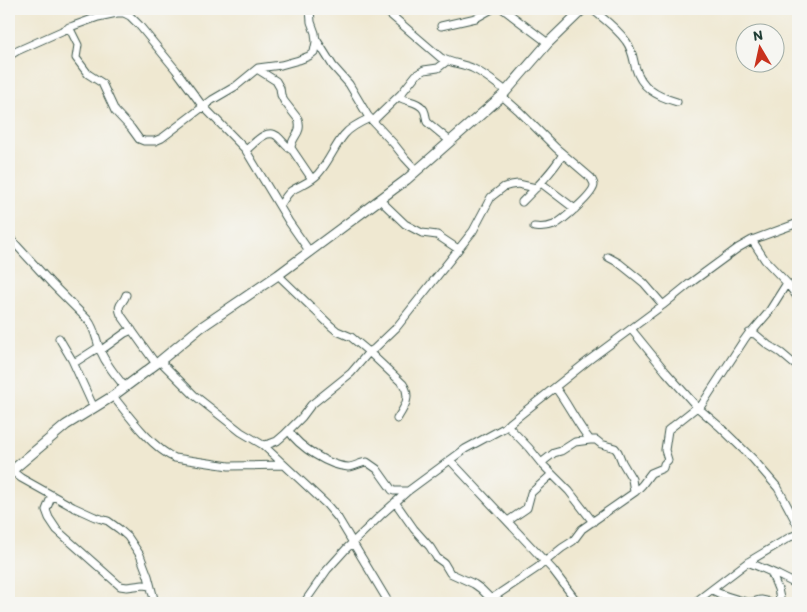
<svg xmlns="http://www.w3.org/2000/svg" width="807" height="612" font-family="Itim,sans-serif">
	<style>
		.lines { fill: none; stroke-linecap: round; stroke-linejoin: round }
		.minor-casing { stroke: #3e574c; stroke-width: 9 }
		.tertiary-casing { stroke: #3e574c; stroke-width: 11 }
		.minor { stroke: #fff; stroke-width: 7 }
		.tertiary { stroke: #fff; stroke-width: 9 }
	</style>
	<rect width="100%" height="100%" fill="#f6f6f2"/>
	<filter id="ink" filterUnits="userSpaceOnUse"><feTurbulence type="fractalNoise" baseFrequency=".02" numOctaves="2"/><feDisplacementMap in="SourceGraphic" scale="10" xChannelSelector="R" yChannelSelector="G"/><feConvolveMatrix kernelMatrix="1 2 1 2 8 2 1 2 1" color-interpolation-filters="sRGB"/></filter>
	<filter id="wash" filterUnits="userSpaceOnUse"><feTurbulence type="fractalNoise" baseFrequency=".0096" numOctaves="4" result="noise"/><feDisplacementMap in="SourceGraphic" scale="20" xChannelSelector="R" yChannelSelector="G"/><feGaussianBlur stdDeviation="1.12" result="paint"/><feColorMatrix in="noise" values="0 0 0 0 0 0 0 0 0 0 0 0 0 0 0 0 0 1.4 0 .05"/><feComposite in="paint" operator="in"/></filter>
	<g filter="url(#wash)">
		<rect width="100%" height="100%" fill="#efe8d1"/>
	</g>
	<g filter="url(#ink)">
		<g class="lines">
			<defs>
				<path id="minor" d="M384,9L441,58C451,63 462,64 472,68C485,74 495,83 506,91
					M503,9L548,43
					M592,9C604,19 617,28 626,41C632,49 633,57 635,66C641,88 656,96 677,102
					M441,26L476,18L492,9
					M69,27L78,45L76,58L88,74L102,83L115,111L131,128L139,139L144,141H155L162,138L212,100L236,86L258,68L281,65L299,60L309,56L314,52L316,42L315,33L311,22L310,9
					M316,39L333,66L349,84L368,116L394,144L405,158L417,171
					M9,56L17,51L73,26L98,17L117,13H124L130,16L139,25L176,70L201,104L245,149L289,222L310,252
					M257,69L276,81L280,88L281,95L284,101L298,119C303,134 292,135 291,148L312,179
					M502,96L519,111L556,148L591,178C592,180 594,183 594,185C594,194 562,221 554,225C547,228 541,228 534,227
					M399,97C407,102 419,101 424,110C426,114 426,118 427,122L450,141
					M373,121L401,94L416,75L424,70L438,68L447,61
					M246,150C254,144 266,128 277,136C283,141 286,147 292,150
					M541,183L575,209
					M380,200L405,224L422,233L437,235L458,249
					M522,202C536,188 553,171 563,154
					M280,206C283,201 286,195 291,191C300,185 311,182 318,174C329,162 334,147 344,135C350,127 361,122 370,118
					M9,237L52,284L88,320C95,329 96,339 100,350C106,364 115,375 125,387
					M752,240L765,260L787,283L798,298
					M608,257L619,263L644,283L663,305
					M278,275L331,326L337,331L351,337L369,352L403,384C412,397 404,408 397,419
					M126,295C123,305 116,303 121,315L156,364
					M631,329L666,372L697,407L719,426L753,459L765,473L778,488L798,526
					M751,333L768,313L787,283
					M59,338L72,360L94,408
					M100,351L125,333L132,330
					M160,361L194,395L241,432L263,445L269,444L277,441L284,435L302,417L311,405L351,373L369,352L374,349L396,328L473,231L491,197L504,187L511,185L518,184L536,188
					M74,363L99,347
					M555,387C568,404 577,424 590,440H596L601,444L615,448L618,452L622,462L632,479L634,492
					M113,396C128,415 153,449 175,458L229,466L283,465
					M699,409L744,340L749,333L755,334L768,345L781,353L794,364H798
					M507,425L529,448L541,463L569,491L593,522
					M289,431C299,447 329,466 348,467C355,467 361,462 367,462L377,469L392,490L394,491H408
					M263,445L327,505L338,518L389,603
					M450,460L553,570L578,603
					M541,463L554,453L561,451L575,442L590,440
					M12,471L21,478L73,507L95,517L108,521L119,529L128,537L140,555L148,576L155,603
					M52,495L46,510L49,518L57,530L120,586L127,587L143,585L150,586
					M395,502L414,529L430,547L437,558L444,563L450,573L474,584L481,589L491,599
					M508,521L527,508L531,493L552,474
					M748,562L778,575L798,585
					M771,572L778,589L781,603
					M712,590C723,596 735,599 747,602C755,604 759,596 770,603
					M304,603L327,570L346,549L381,515L408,491L465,449L504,428L589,360L663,305L689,284L738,248L752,240L798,223
					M485,603L537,568L562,548L573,541L582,529L635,492L642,485L651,473L663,468L664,464L668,460L665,450L668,430L697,407
					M694,603L748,562L790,537L798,534"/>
				<path id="tertiary" d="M9,473L66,425L113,396L160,361L200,328L278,275L406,180L502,96L548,43L583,9"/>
			</defs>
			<use href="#minor" class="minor-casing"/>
			<use href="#tertiary" class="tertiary-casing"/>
			<use href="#minor" class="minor"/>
			<use href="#tertiary" class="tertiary"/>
		</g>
	</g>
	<rect width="807" height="612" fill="none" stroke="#f6f6f2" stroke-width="30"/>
	<g transform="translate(760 48) rotate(351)"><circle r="24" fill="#f6f6f2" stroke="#a0aca6"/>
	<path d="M0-4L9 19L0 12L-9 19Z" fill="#c8321e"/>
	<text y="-8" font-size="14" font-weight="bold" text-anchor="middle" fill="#1f3d34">N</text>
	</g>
</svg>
